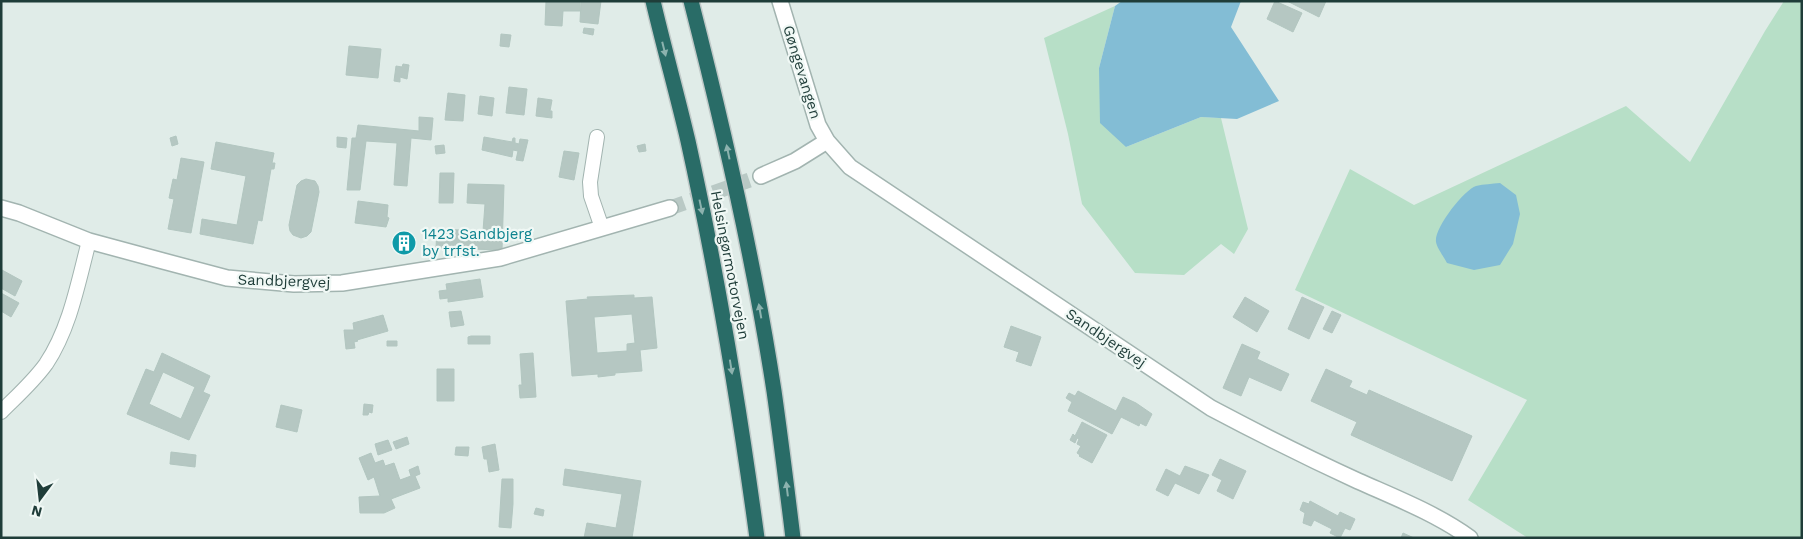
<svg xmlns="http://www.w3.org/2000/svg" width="1803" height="539" font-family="'Work Sans',sans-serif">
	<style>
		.green { fill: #b7dfc7 }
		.water { fill: #83bdd5 }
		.building { fill: #b5c7c2; stroke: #b2c6c0; fill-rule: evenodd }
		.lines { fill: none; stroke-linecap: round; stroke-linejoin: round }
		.tertiary-tunnel { stroke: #b9c9c5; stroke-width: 15; stroke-dasharray: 15 8; stroke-linecap: butt }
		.minor-casing { stroke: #a2b4b0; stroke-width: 16 }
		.tertiary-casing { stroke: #a2b4b0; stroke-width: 18 }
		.motorway-casing { stroke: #c0c9c8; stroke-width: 18 }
		.minor { stroke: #fff; stroke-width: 14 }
		.tertiary { stroke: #fff; stroke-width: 15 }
		.motorway { stroke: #296c67; stroke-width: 15 }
		.oneway { fill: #8cb2ae }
		.labels { text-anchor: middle; stroke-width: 4.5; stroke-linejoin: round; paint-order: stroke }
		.street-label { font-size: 15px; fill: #1f3d39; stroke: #f0f8f5 }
		.culture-label { font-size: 15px; fill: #0d838f; stroke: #f0f8f5; text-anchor: start }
	</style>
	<rect width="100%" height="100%" fill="#e0ece8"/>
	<path class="green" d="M1784,1H1802V538H1528L1468,500L1527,400L1295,290L1350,169L1414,205L1626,106L1690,162L1765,31Z
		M1115,6L1099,68L1126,147L1201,117L1221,118L1248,229L1234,254L1221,244L1184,275L1135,273L1082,204L1068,134L1044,38Z"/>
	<path class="water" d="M1122,1H1241L1231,27L1279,101L1237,119L1201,117L1126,147L1100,123L1099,68L1115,6Z
		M1500,183L1516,195L1520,214L1513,244L1500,265L1474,270L1447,263C1444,257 1437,248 1436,242C1434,228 1464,190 1476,186C1484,184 1492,184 1500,183Z"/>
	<path class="building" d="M546,1H580V11H563L562,26L545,25Z
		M581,1H601L598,24L580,22Z
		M1275,1L1302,13L1293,32L1267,19Z
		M1287,1H1326L1319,17Z
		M584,28L594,29L593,35L583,33Z
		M501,34L511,35L509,47L500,46Z
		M349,46L381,49L378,78L346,75Z
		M403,64L409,65L407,79L400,77V82L394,81L396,66L402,67Z
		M509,87L527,89L524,115L506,113Z
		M448,93L465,95L463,121L445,120Z
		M480,96L494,98L492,116L478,114Z
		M538,98L552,100L550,111H552V118L536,116Z
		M419,117L433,118L431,140L411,138L407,186L394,185L397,143L366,141L360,190H347L352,138H356L358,125L419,131Z
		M176,136L178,144L172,146L170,138Z
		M337,137L347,138L346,148L337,147Z
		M484,137L512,142L513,138H515V143L519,144L520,139L528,140L523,161L516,160L518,151L513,150L512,157L482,150Z
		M216,142L274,153L272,163H275L274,169H271L262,221L258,220L253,244L200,234L202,219L237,225L246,176L211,169Z
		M645,144L646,151L639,152L637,146Z
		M444,145L445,153L436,154L435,146Z
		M564,151L579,153L574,180L559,177Z
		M181,158L204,162L191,233L168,229L174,199L169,198L173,179L177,180Z
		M440,173H454L453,203H439Z
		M306,179L315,181L318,186L319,192L311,232L307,236L301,238L293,235L290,231L289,225L297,185L301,181Z
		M468,184L504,185L502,250L436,248L437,229L483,231L485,204L467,203Z
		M358,201L388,205L387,217L389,218L386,227L355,223Z
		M400,236L409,237L408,250L400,249Z
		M2,270L22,281L15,296L1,288Z
		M480,279L483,297L448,302V298L440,299L439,291L447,290L446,284Z
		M1,293L19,303L11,317L1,311Z
		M634,295V298L652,297L657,348L640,350L642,371L615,373V375L598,377V374L572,376L566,301L588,299L587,297ZM632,314L635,343L627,344V351L597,353L594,317Z
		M1245,297L1269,311L1257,332L1233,317Z
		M1302,297L1324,307L1309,339L1288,329Z
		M461,311L464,325L451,327L449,312Z
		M1332,311L1341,315L1332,333L1323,329Z
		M383,315L388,331L357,340L358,341L354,342L355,348L346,349L344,330H354L353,323Z
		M1011,326L1041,337L1031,366L1016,361L1019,352L1004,347Z
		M471,336H490V344H468V337Z
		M387,341H397V346H387Z
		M1242,344L1260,352L1257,359L1289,374L1281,391L1249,377L1241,396L1223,388Z
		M162,353L210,376L203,392L210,395L189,440L127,414L146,369L154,372ZM163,372L195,387L181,419L149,404Z
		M533,353L536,397L520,398L519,385H522L520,354Z
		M437,369H454V401H437Z
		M1326,369L1352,381L1349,387L1367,395L1369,390L1472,436L1452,481L1351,435L1357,422L1311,401Z
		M1078,391L1116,411L1123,397L1136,403L1152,414L1146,426L1140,423L1139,426L1121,417L1112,434L1068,411L1072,402L1066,398L1069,393L1075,396Z
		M364,404L373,405L372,413L369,412L368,415H363Z
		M281,405L302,410L297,432L276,427Z
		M1082,422L1107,435L1092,463L1079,456L1080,455L1077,453L1081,446L1077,444L1079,439L1077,438L1075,443L1070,440L1073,434L1075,436Z
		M407,437L409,444L396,449L393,442Z
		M388,440L392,450L378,455L375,444Z
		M495,444L499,470L489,472L487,459H484L482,447Z
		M456,447H469L468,456L455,455Z
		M171,452L196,455L195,467L170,464Z
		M371,453L375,463L383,460L385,466L394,463L400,480L411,476L409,470L418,466L420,474L415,476L420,488L391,499L395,508L384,513H360L359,497L380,496L374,477L368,480L359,458Z
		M1220,459L1246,471L1233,499L1217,491L1222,480L1212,475Z
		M1185,466L1209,475L1199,494L1175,483L1168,496L1156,490L1166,469L1180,476Z
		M565,469L641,481L632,538H584L587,523L616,528L622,494L563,485Z
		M502,479H513V504L511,528L499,527Z
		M1310,501L1338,516L1340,512L1355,519L1350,530L1345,528L1340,538L1330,533L1332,529L1314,520L1311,526L1303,523L1305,513L1300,510L1303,502L1309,504Z
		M536,508L544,510L543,516L534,514Z
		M1403,533L1414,538H1401Z"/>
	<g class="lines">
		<path class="tertiary-tunnel" d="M670,208L761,176"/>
		<defs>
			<path id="minor" d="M597,137L590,182L591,196L602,228
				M1,412C16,397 33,382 46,364C70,328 78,283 89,241"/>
			<path id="tertiary" d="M780,1L818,125L827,141L850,167L1211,408C1260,434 1308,458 1358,481C1396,498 1437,514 1470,538
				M761,176L795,161L827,141
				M1,208L19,213L89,241L163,261L227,278L294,284L342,283L500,258L670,208"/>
			<path id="motorway" d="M653,1C664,48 677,94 688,141C717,272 739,405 757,538
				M691,1C724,130 754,260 774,391C781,440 787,489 793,538"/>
		</defs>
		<use href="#minor" class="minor-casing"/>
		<use href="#tertiary" class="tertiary-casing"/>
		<use href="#motorway" class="motorway-casing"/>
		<use href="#minor" class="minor"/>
		<use href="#tertiary" class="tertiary"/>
		<use href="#motorway" class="motorway"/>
	</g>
	<defs><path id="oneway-solid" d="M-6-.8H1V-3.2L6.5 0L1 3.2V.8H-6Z" transform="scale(1.25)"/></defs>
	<g class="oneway">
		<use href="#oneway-solid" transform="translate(664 49) rotate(76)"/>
		<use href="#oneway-solid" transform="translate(728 152) rotate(-102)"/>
		<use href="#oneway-solid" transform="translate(701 207) rotate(78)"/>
		<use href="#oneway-solid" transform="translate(760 311) rotate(-100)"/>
		<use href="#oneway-solid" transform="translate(731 367) rotate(81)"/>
		<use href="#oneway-solid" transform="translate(787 489) rotate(-97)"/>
	</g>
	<defs>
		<symbol id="building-disc" viewBox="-11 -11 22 22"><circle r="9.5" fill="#0f9aa8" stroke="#f0f8f5"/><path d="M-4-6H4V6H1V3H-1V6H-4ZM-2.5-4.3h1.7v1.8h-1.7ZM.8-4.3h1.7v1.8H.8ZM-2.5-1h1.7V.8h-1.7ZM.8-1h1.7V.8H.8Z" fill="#fff"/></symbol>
	</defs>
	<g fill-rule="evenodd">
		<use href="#building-disc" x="390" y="229" width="28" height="28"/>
	</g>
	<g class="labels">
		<g class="street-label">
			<text transform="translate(802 72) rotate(73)" y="5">Gøngevangen</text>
			<text transform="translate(730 265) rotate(79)" y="5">Helsingørmotorvejen</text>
			<text transform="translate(284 281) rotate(2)" y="5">Sandbjergvej</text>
			<text transform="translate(1106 338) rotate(34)" y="5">Sandbjergvej</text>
		</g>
		<g class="culture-label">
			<text x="422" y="239">1423 Sandbjerg<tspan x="422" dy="17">by trfst.</tspan></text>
		</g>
	</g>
	<rect width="1803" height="539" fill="none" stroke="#1f3d39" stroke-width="5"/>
	<g transform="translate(40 499) rotate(195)" stroke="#f0f8f5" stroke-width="4" paint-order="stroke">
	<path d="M0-4L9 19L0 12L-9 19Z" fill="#1f3d39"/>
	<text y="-8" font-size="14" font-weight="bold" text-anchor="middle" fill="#1f3d39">N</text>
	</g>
</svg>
